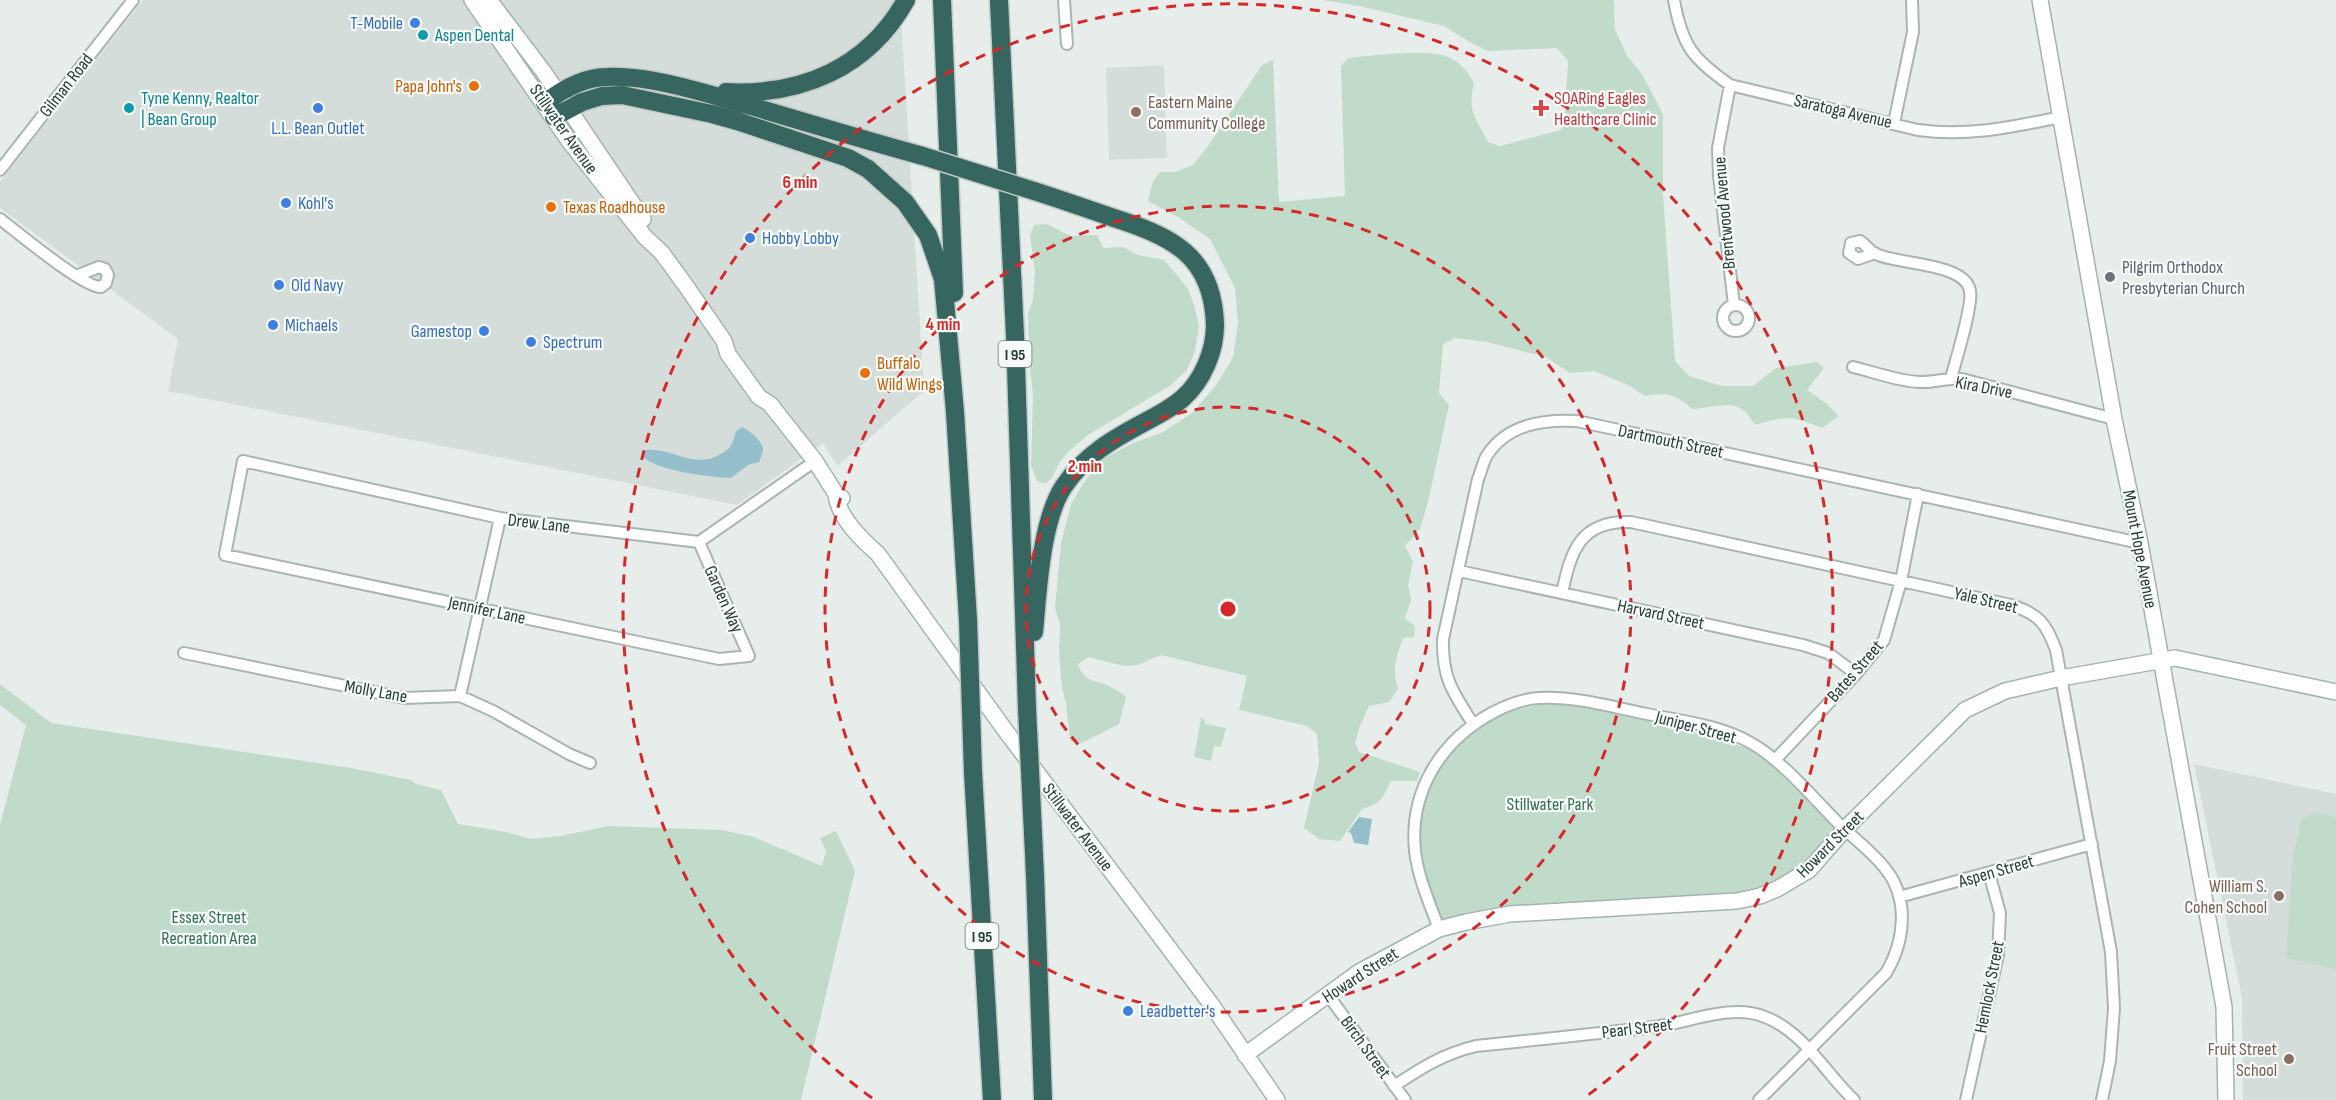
<svg xmlns="http://www.w3.org/2000/svg" width="2336" height="1100" font-family="'Sofia Sans Condensed',sans-serif">
	<style>
		.built { fill: #d4ddd9 }
		.green { fill: #c1dbca }
		.water { fill: #95bfcb }
		.lines { fill: none; stroke-linecap: round; stroke-linejoin: round }
		.street-casing { stroke: #a9b5b1; stroke-width: 14 }
		.secondary-casing { stroke: #a2b4af; stroke-width: 18 }
		.highway-casing { stroke: #c3c9c7; stroke-width: 21 }
		.street { stroke: #fff; stroke-width: 10 }
		.secondary { stroke: #fff; stroke-width: 15 }
		.highway { stroke: #36665f; stroke-width: 18 }
		.highway-bridge-casing { stroke: #c3c9c7; stroke-width: 21; stroke-linecap: butt }
		.highway-bridge { stroke: #36665f; stroke-width: 18 }
		.ring { fill: none; stroke: #d62828; stroke-width: 3; stroke-dasharray: 10 8 }
		.shop-dot { fill: #3f7fe0; stroke: #f6faf8; stroke-width: 2 }
		.culture-dot { fill: #0f9aa8; stroke: #f6faf8; stroke-width: 2 }
		.food-dot { fill: #e8710a; stroke: #f6faf8; stroke-width: 2 }
		.health-dot { fill: #e0444e; stroke: #f6faf8; stroke-width: 2 }
		.education-dot { fill: #8d6e63; stroke: #f6faf8; stroke-width: 2 }
		.worship-dot { fill: #6b7280; stroke: #f6faf8; stroke-width: 2 }
		.labels { text-anchor: middle; stroke-width: 4.5; stroke-linejoin: round; paint-order: stroke }
		.shield { fill: #f6faf8; stroke: #657672; stroke-width: 1.5 }
		.shield-label { font-size: 16px; font-weight: bold; fill: #273d38 }
		.shop-label { font-size: 18px; fill: #366cbe; stroke: #f6faf8; text-anchor: start }
		.culture-label { font-size: 18px; fill: #0d838f; stroke: #f6faf8; text-anchor: start }
		.street-label { font-size: 18px; fill: #273d38; stroke: #f6faf8 }
		.food-label { font-size: 18px; fill: #c56008; stroke: #f6faf8; text-anchor: start }
		.health-label { font-size: 18px; fill: #be3a42; stroke: #f6faf8; text-anchor: start }
		.education-label { font-size: 18px; fill: #785e54; stroke: #f6faf8; text-anchor: end }
		.worship-label { font-size: 18px; fill: #5b616d; stroke: #f6faf8; text-anchor: start }
		.park-label { font-size: 18px; fill: #356f50; stroke: #f6faf8 }
		.centre { fill: #d62828; stroke: #f6faf8; stroke-width: 3 }
		.ring-label { font-size: 18px; text-anchor: middle; font-weight: bold; fill: #d62828; stroke: #f6faf8; stroke-width: 4.5; stroke-linejoin: round; paint-order: stroke }
	</style>
	<rect width="100%" height="100%" fill="#e6edea"/>
	<path class="built" d="M143,0H900L924,391L837,466L823,443L737,505L168,391L178,339L0,208V182Z
		M1164,65L1167,158L1109,160L1106,68Z
		M2194,764L2336,794V1100H2243L2242,998Z"/>
	<path class="green" d="M1322,0H1614L1615,29L1627,56L1642,74L1663,114V195L1675,361L1689,376L1722,386H1753L1776,368L1817,362L1824,368L1807,390L1826,403L1839,416L1822,428C1793,416 1786,415 1755,425C1752,421 1748,413 1743,410C1730,400 1707,409 1692,409C1676,394 1666,392 1645,396L1628,385L1594,371L1570,373L1546,357L1487,342L1455,338L1443,344L1439,393L1449,405L1428,502L1420,529L1405,546L1413,561L1408,585L1411,600L1405,619L1415,626L1414,637L1403,638C1396,658 1392,668 1398,689L1389,702L1369,706L1360,726L1355,743L1359,752L1420,772L1417,781H1391C1383,798 1381,804 1362,809L1340,841L1319,839L1304,828L1319,763L1317,734L1307,726L1239,710L1247,676L1161,655L1137,665L1124,666L1088,657L1078,664C1085,685 1098,679 1113,688C1118,690 1122,694 1126,697L1119,724L1082,743L1070,741L1066,703L1062,688L1059,654L1060,624L1055,608L1061,543L1071,504L1086,479L1105,458L1133,443L1161,433L1192,413L1217,384L1233,357L1238,323L1235,288L1210,239L1178,217L1148,201L1153,181L1160,172H1175L1193,165L1208,146L1262,65L1273,60L1279,202L1345,196L1341,66L1348,58C1373,56 1425,48 1448,57C1459,61 1469,73 1474,83C1467,112 1476,117 1488,142L1500,146L1561,130L1565,114L1568,61L1557,48L1487,51L1468,41L1444,26L1359,6Z
		M1046,224L1071,236L1097,235L1103,248L1123,247L1138,255L1164,260L1177,275L1188,289L1194,305L1199,326L1195,351L1187,370L1171,385L1088,435L1069,451L1059,463L1052,478L1045,484L1037,481L1031,465L1033,395L1030,368L1028,313L1033,300L1035,272L1030,236L1034,225Z
		M0,684L51,723L351,768L411,780L416,784L441,790L458,824L511,833L531,839L561,836L608,826L722,830L754,837L822,866L826,851L820,838L836,831L855,871L801,1100H0V825L26,725L0,705Z
		M1560,704L1609,712L1704,734L1749,749L1773,767L1835,825L1836,828C1799,871 1779,887 1722,895L1499,908L1447,919L1441,918C1432,897 1422,875 1420,852C1412,769 1478,703 1560,704Z
		M1201,718L1205,720V724L1226,728L1221,747L1214,746L1211,761L1194,757Z
		M2315,812L2336,817V969L2286,958L2292,864L2301,820Z"/>
	<path class="water" d="M742,427C749,430 761,440 763,448C764,452 760,458 759,462L748,465L731,478C710,477 655,471 641,455L642,451C667,444 691,469 717,456C731,449 732,446 736,431Z
		M1359,817L1372,819L1368,845L1354,843L1351,833L1348,832Z"/>
	<g class="lines">
		<defs>
			<path id="street" d="M1064,0L1067,44
				M1674,0C1682,46 1693,59 1730,85L1918,130C1969,137 2011,127 2061,117
				M1730,85L1718,148L1719,176L1734,305
				M1894,123L1913,32L1912,0
				M0,170L133,0
				M0,219C17,232 84,288 101,287L106,283L108,275L105,269L99,267L76,276
				M1875,253L1858,259L1849,253L1851,243L1860,241C1865,244 1869,250 1874,253C1894,265 1966,262 1970,291C1973,305 1956,360 1951,378
				M1723 318a13 13 0 1 1 26 0a13 13 0 1 1-26 0Z
				M1853,367C1874,372 1897,381 1919,382C1935,383 1948,377 1962,379L2114,419
				M699,542L749,656L719,659L225,555L243,461L500,518L699,542L815,461
				M1459,571L1803,645L1828,653L1856,674
				M1562,593C1571,551 1580,520 1631,522L2011,605C2039,614 2046,623 2056,650L2111,952L2114,1008L2110,1061L2102,1100
				M184,653L404,698L460,696L493,711L569,754L590,763
				M460,696L500,518
				M1473,724C1453,692 1442,679 1443,639L1478,479C1481,472 1483,463 1486,457C1506,424 1543,419 1577,421L2140,543
				M1775,760L1856,674L1884,640L1901,581L1918,494
				M1899,897L2092,844
				M1439,929C1430,904 1418,878 1415,851C1409,791 1441,741 1492,713C1507,705 1522,699 1539,698C1575,696 1612,707 1647,714C1681,721 1720,725 1751,743C1783,761 1815,800 1841,826C1855,839 1872,852 1884,867C1910,898 1905,941 1886,973L1759,1100
				M1328,995L1405,1100
				M1394,1086C1423,1067 1443,1054 1476,1046C1535,1040 1594,1034 1653,1027C1689,1023 1730,1003 1765,1017C1803,1031 1826,1074 1854,1100
				M1966,1100L1998,955L2000,913L1989,873"/>
			<path id="secondary" d="M472,0L569,141L645,237L662,253L686,286L724,341L728,354L759,397L770,404L815,461L836,494L842,498
				M489,0L543,71L643,219
				M2040,0L2114,419L2140,543L2224,1007L2226,1100
				M836,494C838,517 861,539 878,554L1005,730L1211,1004L1277,1100
				M1245,1055L1359,972L1439,929L1466,922L1510,914L1737,901L1760,896L1777,889L1809,870L1845,829L1965,710L2005,691L2061,678L2175,658L2336,692"/>
			<path id="highway" d="M942,0L954,293
				M999,0L1015,335L1027,708
				M726,92C801,96 868,68 906,0
				M545,103C563,89 584,77 607,77C653,75 707,94 751,106C808,123 865,140 923,156
				M554,117L582,102L602,96L622,95L712,114L737,121L848,158L868,169L905,202L928,235L943,279L955,412L968,620
				M1034,191C1059,199 1085,208 1111,217C1170,236 1213,254 1215,325C1215,351 1203,380 1183,398C1172,408 1158,415 1145,422C1113,439 1085,455 1064,486C1041,520 1038,590 1034,632
				M973,772L992,1100
				M1035,875L1043,1100"/>
		</defs>
		<use href="#street" class="street-casing"/>
		<use href="#secondary" class="secondary-casing"/>
		<use href="#highway" class="highway-casing"/>
		<use href="#street" class="street"/>
		<use href="#secondary" class="secondary"/>
		<use href="#highway" class="highway"/>
		<defs>
			<path id="highway-bridge" d="M923,156L1034,191
				M968,620L973,772
				M1027,708L1035,875"/>
		</defs>
		<use href="#highway-bridge" class="highway-bridge-casing"/>
		<use href="#highway-bridge" class="highway-bridge"/>
	</g>
	<g class="ring">
		<circle cx="1228" cy="609" r="202"/>
		<circle cx="1228" cy="609" r="403"/>
		<path d="M872 1098A605 605 0 1 1 1584 1098"/>
	</g>
	<g class="shop-dot">
		<circle cx="415" cy="23" r="6"/>
		<circle cx="318" cy="108" r="6"/>
		<circle cx="286" cy="203" r="6"/>
		<circle cx="750" cy="238" r="6"/>
		<circle cx="279" cy="285" r="6"/>
		<circle cx="273" cy="325" r="6"/>
		<circle cx="484" cy="331" r="6"/>
		<circle cx="531" cy="342" r="6"/>
		<circle cx="1128" cy="1011" r="6"/>
	</g>
	<g class="culture-dot">
		<circle cx="423" cy="35" r="6"/>
		<circle cx="129" cy="108" r="6"/>
	</g>
	<g class="food-dot">
		<circle cx="474" cy="86" r="6"/>
		<circle cx="551" cy="207" r="6"/>
		<circle cx="865" cy="373" r="6"/>
	</g>
	<path class="health-dot" d="M1538 99h6v6h6v6h-6v6h-6v-6h-6v-6h6z"/>
	<g class="education-dot">
		<circle cx="1136" cy="112" r="6"/>
		<circle cx="2279" cy="896" r="6"/>
		<circle cx="2289" cy="1059" r="6"/>
	</g>
	<circle class="worship-dot" cx="2110" cy="277" r="6"/>
	<g class="labels">
		<g class="shield">
			<rect x="998.5" y="341" width="33" height="26" rx="4.5"/>
			<rect x="965.5" y="923" width="33" height="26" rx="4.5"/>
		</g>
		<g class="shield-label">
			<text x="1015" y="360">I 95</text>
			<text x="982" y="942">I 95</text>
		</g>
		<g class="shop-label">
			<text x="403" y="29" text-anchor="end">T-Mobile</text>
			<text x="318" y="134" text-anchor="middle">L.L. Bean Outlet</text>
			<text x="298" y="209">Kohl's</text>
			<text x="762" y="244">Hobby Lobby</text>
			<text x="291" y="291">Old Navy</text>
			<text x="285" y="331">Michaels</text>
			<text x="472" y="337" text-anchor="end">Gamestop</text>
			<text x="543" y="348">Spectrum</text>
			<text x="1140" y="1017">Leadbetter's</text>
		</g>
		<g class="culture-label">
			<text x="435" y="41">Aspen Dental</text>
			<text x="141" y="104">Tyne Kenny, Realtor<tspan x="141" dy="21">| Bean Group</tspan></text>
		</g>
		<g class="street-label">
			<text transform="translate(66 85) rotate(-52)" y="6">Gilman Road</text>
			<text transform="translate(1843 111) rotate(13)" y="6">Saratoga Avenue</text>
			<text transform="translate(564 129) rotate(55)" y="6">Stillwater Avenue</text>
			<text transform="translate(1724 213) rotate(-95)" y="6">Brentwood Avenue</text>
			<text transform="translate(1984 387) rotate(11)" y="6">Kira Drive</text>
			<text transform="translate(1671 441) rotate(12)" y="6">Dartmouth Street</text>
			<text transform="translate(539 523) rotate(7)" y="6">Drew Lane</text>
			<text transform="translate(2140 549) rotate(79)" y="6">Mount Hope Avenue</text>
			<text transform="translate(724 599) rotate(66)" y="6">Garden Way</text>
			<text transform="translate(1986 600) rotate(13)" y="6">Yale Street</text>
			<text transform="translate(487 610) rotate(12)" y="6">Jennifer Lane</text>
			<text transform="translate(1661 614) rotate(12)" y="6">Harvard Street</text>
			<text transform="translate(1855 671) rotate(-49)" y="6">Bates Street</text>
			<text transform="translate(376 691) rotate(10)" y="6">Molly Lane</text>
			<text transform="translate(1696 727) rotate(15)" y="6">Juniper Street</text>
			<text transform="translate(1078 827) rotate(53)" y="6">Stillwater Avenue</text>
			<text transform="translate(1830 844) rotate(-45)" y="6">Howard Street</text>
			<text transform="translate(1996 871) rotate(-16)" y="6">Aspen Street</text>
			<text transform="translate(1360 975) rotate(-33)" y="6">Howard Street</text>
			<text transform="translate(1989 987) rotate(-79)" y="6">Hemlock Street</text>
			<text transform="translate(1637 1028) rotate(-7)" y="6">Pearl Street</text>
			<text transform="translate(1366 1047) rotate(54)" y="6">Birch Street</text>
		</g>
		<g class="food-label">
			<text x="462" y="92" text-anchor="end">Papa John's</text>
			<text x="563" y="213">Texas Roadhouse</text>
			<text x="877" y="369">Buffalo<tspan x="877" dy="21">Wild Wings</tspan></text>
		</g>
		<g class="health-label">
			<text x="1554" y="104">SOARing Eagles<tspan x="1554" dy="21">Healthcare Clinic</tspan></text>
		</g>
		<g class="education-label">
			<text x="1148" y="108" text-anchor="start">Eastern Maine<tspan x="1148" dy="21">Community College</tspan></text>
			<text x="2267" y="892">William S.<tspan x="2267" dy="21">Cohen School</tspan></text>
			<text x="2277" y="1055">Fruit Street<tspan x="2277" dy="21">School</tspan></text>
		</g>
		<g class="worship-label">
			<text x="2122" y="273">Pilgrim Orthodox<tspan x="2122" dy="21">Presbyterian Church</tspan></text>
		</g>
		<g class="park-label">
			<text x="1550" y="810">Stillwater Park</text>
			<text x="209" y="923">Essex Street<tspan x="209" dy="21">Recreation Area</tspan></text>
		</g>
	</g>
	<circle cx="1228" cy="609" r="9" class="centre"/>
	<g class="ring-label">
		<text x="800" y="188">6 min</text>
		<text x="943" y="330">4 min</text>
		<text x="1085" y="472">2 min</text>
	</g>
</svg>
